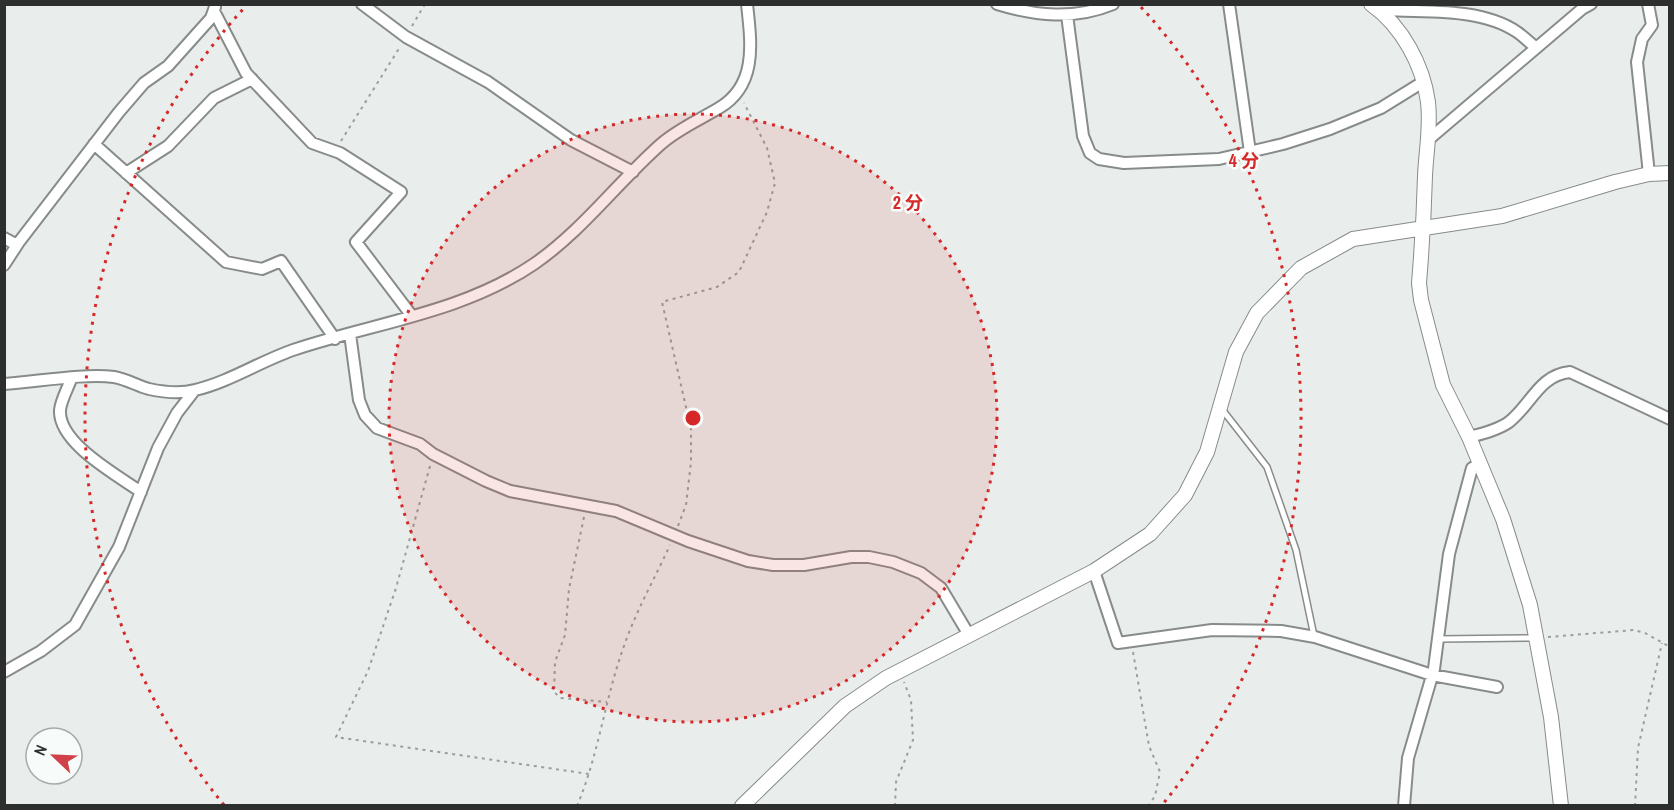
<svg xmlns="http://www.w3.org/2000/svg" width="1674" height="810" font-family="'Archivo Narrow','Noto Sans JP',sans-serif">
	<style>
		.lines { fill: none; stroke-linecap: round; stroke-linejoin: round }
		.service-casing { stroke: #878c8a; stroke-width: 8 }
		.minor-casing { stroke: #878c8a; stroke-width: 14 }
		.tertiary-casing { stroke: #878c8a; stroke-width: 16 }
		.path { stroke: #9b9e9d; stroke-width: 2; stroke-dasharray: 3 4.5; stroke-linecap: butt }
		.service { stroke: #fff; stroke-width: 5 }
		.minor { stroke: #fff; stroke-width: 10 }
		.tertiary { stroke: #fff; stroke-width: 14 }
		.ring { fill: none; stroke: #d62828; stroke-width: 3; stroke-dasharray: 3 6 }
		.centre { fill: #d62828; stroke: #f7fcfa; stroke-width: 3 }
		.ring-label { font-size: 18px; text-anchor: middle; font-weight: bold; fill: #d62828; stroke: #f7fcfa; stroke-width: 5; stroke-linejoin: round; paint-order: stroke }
	</style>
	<rect width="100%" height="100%" fill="#e9eeec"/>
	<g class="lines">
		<defs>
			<path id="service" d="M1221,408L1267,467L1296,550L1314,636
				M1438,639L1535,638"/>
			<path id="minor" d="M362,4L406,37L488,82L571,140L633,172
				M997,4C1036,16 1074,20 1113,4
				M1229,4L1250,152
				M1648,4L1652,25L1642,39L1637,62L1649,174
				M1379,10C1421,12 1481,7 1517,32C1523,36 1529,42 1535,47
				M214,11L246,73L312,143L340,153L401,192L356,242L412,316
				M1067,15L1083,136L1090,153L1099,159L1124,163L1219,159L1283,144L1330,129L1381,108L1423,82
				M1428,140L1582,9L1591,4
				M94,144L226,262L262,269L281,261L335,339
				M126,173L168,146L214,98L252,79
				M4,238L17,245
				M4,265L19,242L119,112L144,83L168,66L211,18L215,7
				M350,334L359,400L365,415L377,428L420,444L433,454L486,481L510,491L616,511L688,541L748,561L773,565H804L851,557H869L893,562L921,573L941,588L969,635
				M71,379C68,388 61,400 60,410C58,443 117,475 141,492
				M4,384C36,382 84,373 114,377C126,379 138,386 149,389C163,392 181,394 195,390C229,382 259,362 293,350C373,323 462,313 534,264C582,231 617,183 661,144C678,129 699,120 719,108C758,85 751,42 747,4
				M1469,437C1482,434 1498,430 1509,422C1531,405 1539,375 1570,372L1670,419
				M1094,571L1118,643L1212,630L1281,631L1315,637L1432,675L1497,687
				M4,672L41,651L75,625L119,547L158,448L177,413L194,391
				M1404,806L1408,758L1434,669L1449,554L1472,468L1479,464"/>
			<path id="tertiary" d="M1371,4C1402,26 1423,65 1428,102C1431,127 1426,152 1425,176C1424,212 1422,247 1419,283L1421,300L1443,385L1469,437L1503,519L1530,605L1551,717L1561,806
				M742,806L845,706L886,678L1094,571L1150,534L1185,495L1207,452L1236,352L1257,313L1301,268L1353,239L1502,216L1615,182L1649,174L1670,173"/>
		</defs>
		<use href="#service" class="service-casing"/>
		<use href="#minor" class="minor-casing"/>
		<use href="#tertiary" class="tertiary-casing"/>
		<path class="path" d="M412,26L425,4
			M341,141L400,47
			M430,466L396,588L368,671L336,737L589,774
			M584,517L569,589L565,635L555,662L554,692L561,698L607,702
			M678,526L686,505L691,462V429L662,302L717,287L739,272L767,212L775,183L767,148L744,103
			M1548,637L1634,630L1645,633L1670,647
			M1133,652L1149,746L1160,772L1155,796L1148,806
			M577,806C599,754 605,698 624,646C636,611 655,578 670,545
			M895,806L896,782L913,740L911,700L904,682
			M1635,806L1638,748L1662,643"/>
		<use href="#service" class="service"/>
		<use href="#minor" class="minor"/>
		<use href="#tertiary" class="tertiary"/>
	</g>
	<circle cx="693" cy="418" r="304" fill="#d62828" fill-opacity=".12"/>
	<g class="ring">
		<circle cx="693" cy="418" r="304"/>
		<path d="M224 805A608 608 0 0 1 245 7M1141 7A608 608 0 0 1 1162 805"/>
	</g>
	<circle cx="693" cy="418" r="9" class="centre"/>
	<g class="ring-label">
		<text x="1244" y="167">4 分</text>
		<text x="908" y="209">2 分</text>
	</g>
	<rect width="1674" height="810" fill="none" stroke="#2d2f2e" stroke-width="12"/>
	<g transform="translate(54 756) rotate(293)"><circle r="28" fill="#f7fcfa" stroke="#a6aaa8" stroke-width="1.5"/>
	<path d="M0-4.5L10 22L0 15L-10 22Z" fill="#d14149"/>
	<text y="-9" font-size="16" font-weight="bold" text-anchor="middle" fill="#2d2f2e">N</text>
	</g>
</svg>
